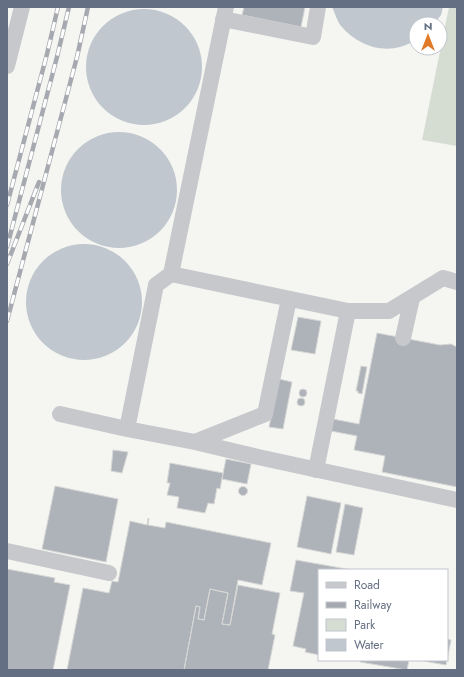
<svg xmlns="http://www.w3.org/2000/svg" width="464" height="677" font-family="Jost,sans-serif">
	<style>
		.green { fill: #d5ddd3 }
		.water { fill: #c0c7ce }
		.building { fill: #aeb3ba; stroke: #d6d7d5 }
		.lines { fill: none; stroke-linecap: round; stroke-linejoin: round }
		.minor { stroke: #c6c8cc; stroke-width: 16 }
		.rail-casing { stroke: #a6a9b0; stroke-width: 4.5 }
		.rail { stroke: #fff; stroke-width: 3; stroke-dasharray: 9; stroke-linecap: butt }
	</style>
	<rect width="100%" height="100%" fill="#f5f6f2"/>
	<path class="green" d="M449,7H457V146L422,140Z"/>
	<path class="water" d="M332,7H443L441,15L434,24H416V40C390,56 361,49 341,26C337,21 335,13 332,7Z
		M86 67a58 58 0 1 1 116 0a58 58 0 1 1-116 0Z
		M61 190a58 58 0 1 1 116 0a58 58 0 1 1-116 0Z
		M26 302a58 58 0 1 1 116 0a58 58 0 1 1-116 0Z"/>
	<path class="building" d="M244,7H305L301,27L242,15Z
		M298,317L321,321L315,354L291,350Z
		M377,333L440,345L451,344L457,347V487L382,472L385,456L354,450L357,436L331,431L333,419L359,424Z
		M361,366L367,367L362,394L358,393V391H356Z
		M279,379L292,382L283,429L269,427Z
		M299 393a4 4 0 1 1 8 0a4 4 0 1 1-8 0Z
		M297 402a4 4 0 1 1 8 0a4 4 0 1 1-8 0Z
		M113,450L128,452L122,473L111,471Z
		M226,459L251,464L247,484L222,479Z
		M170,463L223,473L220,489L217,488L214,504L208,503L205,513L177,508L179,497L167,495L170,483H167Z
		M55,486L118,499L106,562L42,549Z
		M238.5 491a4.5 4.5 0 1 1 9 0a4.5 4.5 0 1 1-9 0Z
		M307,496L341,503L331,554L297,547Z
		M345,504L363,508L354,555L336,552Z
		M148,518L149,519L148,525L165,528L166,522L271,543L262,585L238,580L230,625L222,624L228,593L210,589L204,620L198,619L200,607L196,606L184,670H67L83,588L109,593L112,581L118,582L130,521L147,525Z
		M296,560L352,570H319V655L305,652L306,649L293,646L304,593L290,591Z
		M7,569L55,578L54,582L70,585L53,670H7Z
		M238,585L280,593L272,634L275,635L268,670H184L196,606L200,607L198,619L204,620L210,589L228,593L222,624L230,625Z
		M447,639L451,640L446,665L418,660H447Z
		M360,660H409L407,670L360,662Z"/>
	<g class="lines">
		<path class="minor" d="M223,19L313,37L318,7
			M7,66L22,7
			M171,274L348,311H389L443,278L457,282
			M289,299L265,414L195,442L258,457L457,500
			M403,338L412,298
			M60,414L127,429
			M195,442L127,429L156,285L171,274L226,7
			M316,470L348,311
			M7,551L109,573"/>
		<defs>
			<path id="rail" d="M7,205L47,54L58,7
				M7,247L57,57L69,7
				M7,264L39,182
				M7,321L77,57L88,7"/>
		</defs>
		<use href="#rail" class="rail-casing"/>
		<use href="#rail" class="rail"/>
	</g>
	<rect width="464" height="677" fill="none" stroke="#656f83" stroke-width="16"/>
	<rect x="318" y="569" width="130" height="92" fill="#ffffff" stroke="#c1c5cd"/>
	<rect x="326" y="582" width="20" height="6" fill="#c6c8cc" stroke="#c1c5cd"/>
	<text x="354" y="589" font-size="12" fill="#656f83">Road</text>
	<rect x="326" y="602" width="20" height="6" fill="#a6a9b0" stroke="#c1c5cd"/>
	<text x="354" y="609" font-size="12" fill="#656f83">Railway</text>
	<rect x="326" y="619" width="20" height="12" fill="#d5ddd3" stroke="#c1c5cd"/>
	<text x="354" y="629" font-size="12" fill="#656f83">Park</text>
	<rect x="326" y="639" width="20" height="12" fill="#c0c7ce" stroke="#c1c5cd"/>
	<text x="354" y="649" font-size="12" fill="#656f83">Water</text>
	<g transform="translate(428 36)"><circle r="19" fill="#ffffff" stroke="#c1c5cd"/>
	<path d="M0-3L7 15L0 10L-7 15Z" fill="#e17a27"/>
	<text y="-6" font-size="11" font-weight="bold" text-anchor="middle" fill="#656f83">N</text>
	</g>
</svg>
